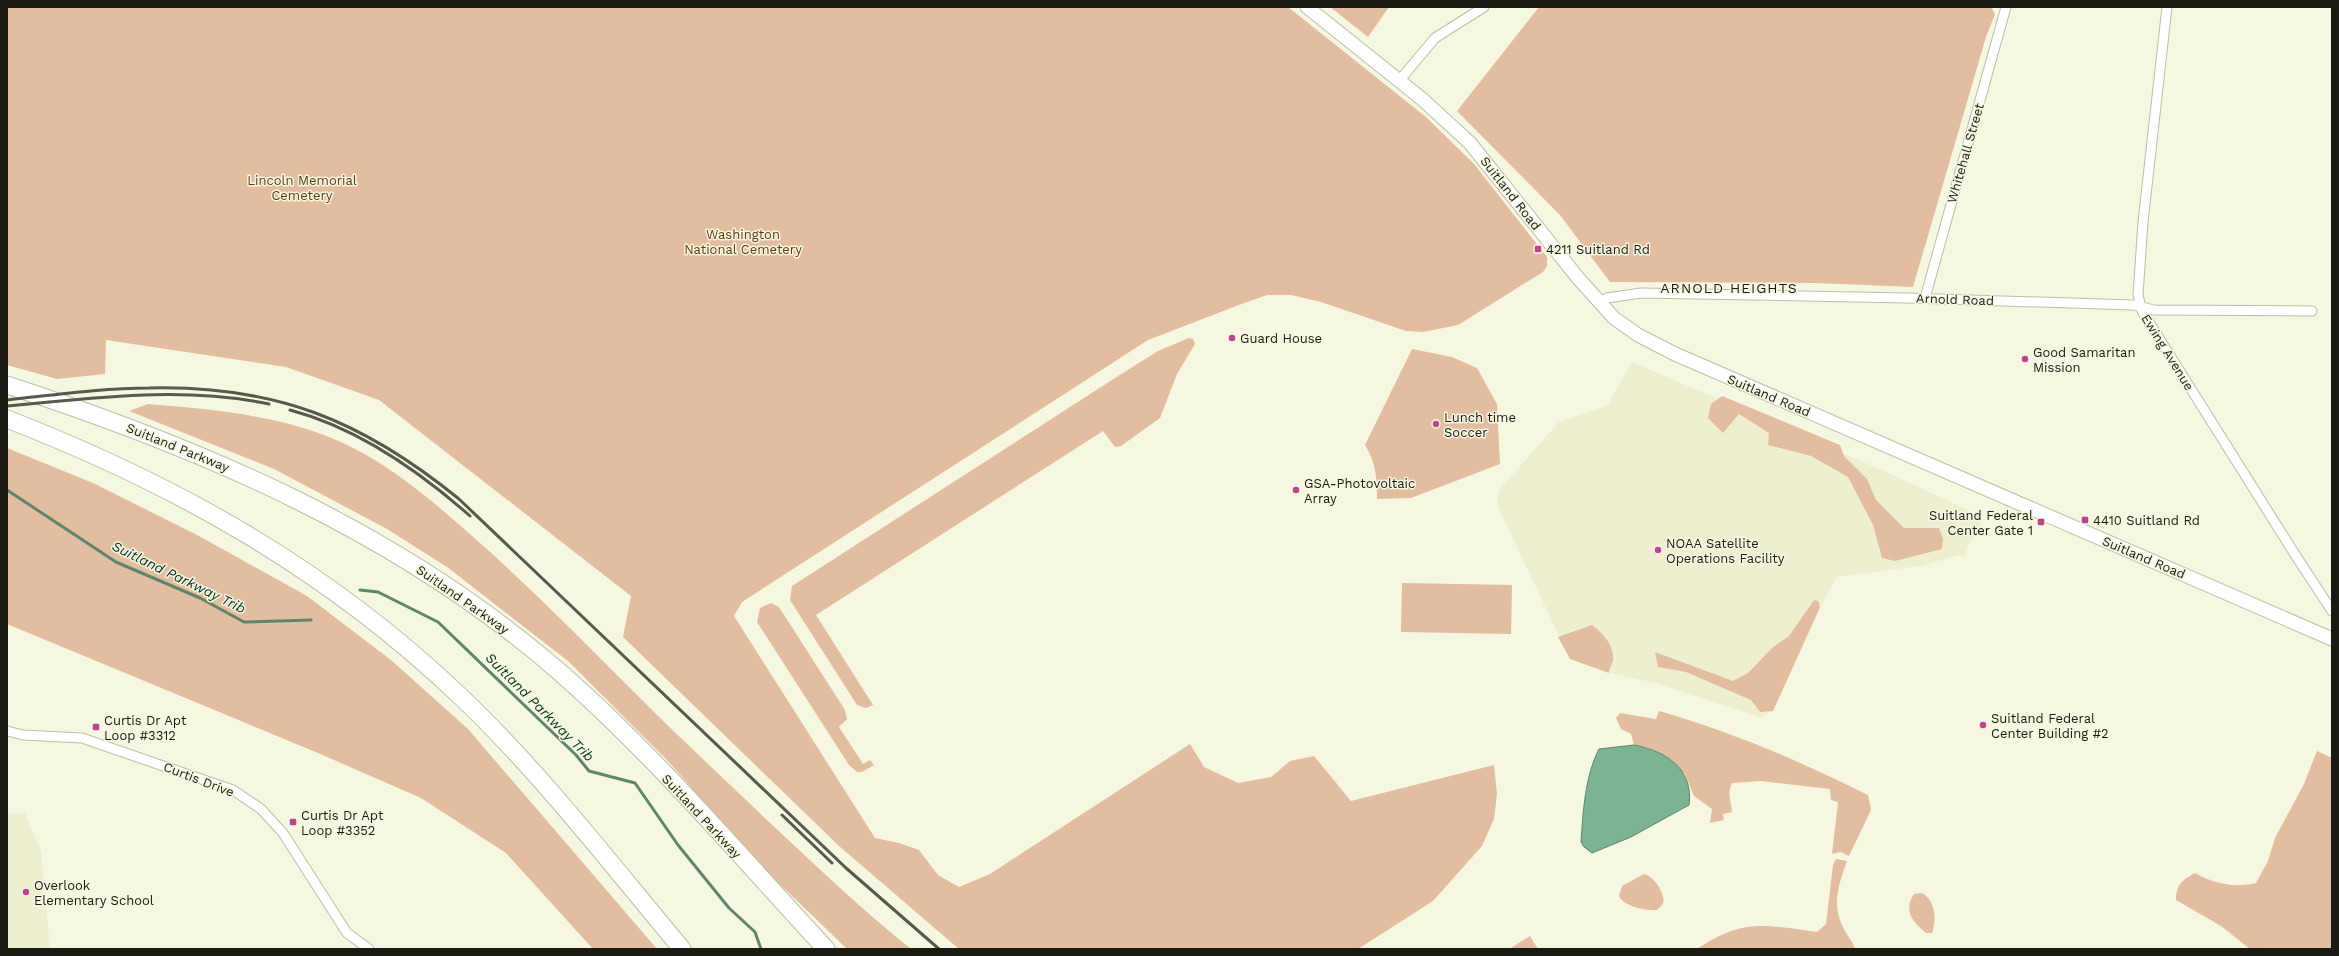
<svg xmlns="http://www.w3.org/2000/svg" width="2339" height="956" font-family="'Work Sans',sans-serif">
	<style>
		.built { fill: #eeefd1 }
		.green { fill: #e3bda0 }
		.water { fill: #7cb493; stroke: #5f866c }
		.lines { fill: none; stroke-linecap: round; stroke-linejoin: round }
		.stream { stroke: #5f866c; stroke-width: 3 }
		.street-casing { stroke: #bdbda8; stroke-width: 11 }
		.secondary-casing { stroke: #bdbda8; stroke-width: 15 }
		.highway-casing { stroke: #bdbda8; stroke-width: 19 }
		.street { stroke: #fff; stroke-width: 9 }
		.secondary { stroke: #fff; stroke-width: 13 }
		.highway { stroke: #fff; stroke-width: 17 }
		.rail { stroke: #58584c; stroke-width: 3 }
		.poi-dot { fill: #bf4393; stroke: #f6f7e1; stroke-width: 1.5 }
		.labels { text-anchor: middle; stroke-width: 3; stroke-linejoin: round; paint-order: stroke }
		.street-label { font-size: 13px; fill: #1a1a12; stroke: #f6f7e1 }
		.park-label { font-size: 13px; fill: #66390d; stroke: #f6f7e1 }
		.poi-label { font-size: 13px; fill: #1a1a12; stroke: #f6f7e1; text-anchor: start }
		.neighbourhood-label { font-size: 14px; letter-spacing: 1px; fill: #1a1a12; stroke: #f6f7e1 }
		.water-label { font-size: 14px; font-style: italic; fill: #03331e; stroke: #f6f7e1 }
	</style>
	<rect width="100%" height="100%" fill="#f6f7e1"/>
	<path class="built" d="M1632,362L1882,470L1983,517L1966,551L1967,552L1965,558L1959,555L1920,566L1837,577L1826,596L1773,711L1761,717L1655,683L1609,673L1570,659L1498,507V494L1499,490L1559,422L1607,406Z
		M7,813H25L41,851L50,949H7Z"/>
	<path class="green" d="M7,7H1288L1426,117L1474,164L1547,257V266L1543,272L1458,325L1423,332L1406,331L1321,302L1291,295H1267L1239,305L1148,340L742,602L734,616L875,838L899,843L919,850L938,875L959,887L990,874L1190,744L1204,767L1238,783L1271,777L1290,761L1314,756L1351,801L1494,765L1497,794L1494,819L1482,846L1433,901L1358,949H959L839,846L623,637L631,596L379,400L286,367L106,340L105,374L57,379L7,365Z
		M1330,7H1389L1368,37Z
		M1539,7H1991L1995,14L1986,37L1913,287L1815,283L1610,282L1560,215L1457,111Z
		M1189,338L1193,339L1195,344L1177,374L1160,418L1121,446L1115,447L1103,431L816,615L873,705L866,708L857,705L790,600L792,586L1115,378L1158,351Z
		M1412,349L1452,357L1477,368L1497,404L1500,464L1411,498L1377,499C1377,479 1376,462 1365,445Z
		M1722,396L1840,445L1844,456L1867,479L1876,500L1904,528H1939L1943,539L1942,549L1895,561L1882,558L1873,525L1848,477L1811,456L1768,445L1769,433L1739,414L1723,433L1708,418L1711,404Z
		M148,404C208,409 267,414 324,435C380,456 427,496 471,535C529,586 583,641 638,696C680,738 724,779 767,820C814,864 861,909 911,949H847L759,864L667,760L568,661L447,567L387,529L274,469L129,411Z
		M7,448L93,483L199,536L307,596L391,660L468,729L657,949H593L506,853L421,798L318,753L7,624Z
		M1402,583L1512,585L1511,634L1401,632Z
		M1814,600L1818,601L1820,607L1773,711L1760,712L1751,700L1686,672L1658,667L1655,652L1733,681L1748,673L1772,648L1789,636Z
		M771,603L779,607L845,710L847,719L839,727L863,764L870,760L874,765L862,772H857L849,765L757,622L760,608Z
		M1592,625C1603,633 1615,646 1613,661C1612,665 1609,668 1609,673L1570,659L1558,637Z
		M1659,711C1732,732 1800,761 1868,795L1871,810L1849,856L1841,852L1832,854L1838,802L1831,800L1830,789L1761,781L1732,783C1727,794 1731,800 1732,812L1723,814L1724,820L1710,823L1712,809L1694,796L1685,774L1649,748L1634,745L1631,734L1621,729L1616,718L1620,713L1656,719Z
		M2317,751L2332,758V949H2250L2221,926L2176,900C2176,885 2182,880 2195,873C2214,884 2235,888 2256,883L2268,861L2275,838L2304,784Z
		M1836,859L1847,861C1839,884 1831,904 1843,927C1846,935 1853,941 1855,949H1697C1744,918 1764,925 1817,932L1826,924L1833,865Z
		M1644,874C1654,876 1666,894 1663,904L1657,910C1647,911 1624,907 1619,896L1622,886Z
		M1922,893C1935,900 1937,919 1932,933H1926C1912,922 1903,910 1914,894Z
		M1530,936L1538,949H1509Z"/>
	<path class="water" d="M1634,745C1666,751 1694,769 1689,805L1631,837L1592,853L1584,847L1581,842C1583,812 1585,776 1599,749Z"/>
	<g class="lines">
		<path class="stream" d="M7,490L116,562L200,598L244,622L311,620
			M360,590L378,592L438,622L576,755L589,771L635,783L678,845L729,908L755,932L761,949"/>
		<defs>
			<path id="street" d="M2167,7L2143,222L2138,295L2142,311L2294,553L2332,611
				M1399,81L1435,38L1484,7
				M1925,298L2006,7
				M1600,304L1607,298L1641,293L1907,298L2133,305L2154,310L2312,311
				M7,731L23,735L82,738L233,790L261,809L283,833L347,933L369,949"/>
			<path id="secondary" d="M1307,7L1422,99L1470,143L1578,278L1614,318L1638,335L1675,354L2332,639"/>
			<path id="highway" d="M7,385C207,450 402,534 562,674C657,758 740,856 826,949
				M7,419C177,485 328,570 460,696C541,773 610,863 682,949"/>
		</defs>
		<use href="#street" class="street-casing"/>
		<use href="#secondary" class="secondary-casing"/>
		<use href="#highway" class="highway-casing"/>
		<use href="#street" class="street"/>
		<use href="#secondary" class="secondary"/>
		<use href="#highway" class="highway"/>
		<path class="rail" d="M7,400C54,395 102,388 149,388C275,385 362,420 459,499L846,868L939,949
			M7,406C95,398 182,386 269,404
			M290,410C358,428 418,470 470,516
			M782,815L832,863"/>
	</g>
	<g class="poi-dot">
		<rect x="1534" y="245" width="8" height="8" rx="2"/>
		<circle cx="1232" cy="338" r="4"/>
		<circle cx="2025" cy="359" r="4"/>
		<circle cx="1436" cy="424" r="4"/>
		<circle cx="1296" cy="490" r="4"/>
		<rect x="2081" y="516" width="8" height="8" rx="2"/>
		<rect x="2037" y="518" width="8" height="8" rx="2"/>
		<circle cx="1658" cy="550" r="4"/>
		<circle cx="1983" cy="725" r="4"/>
		<rect x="92" y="723" width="8" height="8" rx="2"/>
		<rect x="289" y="818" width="8" height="8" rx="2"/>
		<circle cx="26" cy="892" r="4"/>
	</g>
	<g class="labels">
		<g class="street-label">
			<text transform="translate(1965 153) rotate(-74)" y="5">Whitehall Street</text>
			<text transform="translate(1511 193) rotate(52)" y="5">Suitland Road</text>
			<text transform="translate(1955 299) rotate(2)" y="5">Arnold Road</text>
			<text transform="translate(2168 352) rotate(58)" y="5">Ewing Avenue</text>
			<text transform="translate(1769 395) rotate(23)" y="5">Suitland Road</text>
			<text transform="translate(178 447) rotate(22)" y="5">Suitland Parkway</text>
			<text transform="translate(2144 557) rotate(23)" y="5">Suitland Road</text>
			<text transform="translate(463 599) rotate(35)" y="5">Suitland Parkway</text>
			<text transform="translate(199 779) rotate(21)" y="5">Curtis Drive</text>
			<text transform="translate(702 816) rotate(47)" y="5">Suitland Parkway</text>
		</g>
		<g class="park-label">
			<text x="302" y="185">Lincoln Memorial<tspan x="302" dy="15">Cemetery</tspan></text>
			<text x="743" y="239">Washington<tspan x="743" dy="15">National Cemetery</tspan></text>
		</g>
		<g class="poi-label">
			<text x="1546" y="254">4211 Suitland Rd</text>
			<text x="1240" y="343">Guard House</text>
			<text x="2033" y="357">Good Samaritan<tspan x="2033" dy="15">Mission</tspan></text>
			<text x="1444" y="422">Lunch time<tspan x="1444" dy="15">Soccer</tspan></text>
			<text x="1304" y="488">GSA-Photovoltaic<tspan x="1304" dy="15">Array</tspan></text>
			<text x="2033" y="520" text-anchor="end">Suitland Federal<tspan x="2033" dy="15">Center Gate 1</tspan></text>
			<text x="2093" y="525">4410 Suitland Rd</text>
			<text x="1666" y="548">NOAA Satellite<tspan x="1666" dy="15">Operations Facility</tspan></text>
			<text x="1991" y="723">Suitland Federal<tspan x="1991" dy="15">Center Building #2</tspan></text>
			<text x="104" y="725">Curtis Dr Apt<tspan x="104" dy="15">Loop #3312</tspan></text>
			<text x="301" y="820">Curtis Dr Apt<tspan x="301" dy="15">Loop #3352</tspan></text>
			<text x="34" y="890">Overlook<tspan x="34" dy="15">Elementary School</tspan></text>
		</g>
		<g class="neighbourhood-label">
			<text x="1729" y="293">ARNOLD HEIGHTS</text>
		</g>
		<g class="water-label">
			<text transform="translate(179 577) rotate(26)" y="5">Suitland Parkway Trib</text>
			<text transform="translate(540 707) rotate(45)" y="5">Suitland Parkway Trib</text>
		</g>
	</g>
	<rect width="2339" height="956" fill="none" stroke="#1a1a12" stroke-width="16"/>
</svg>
